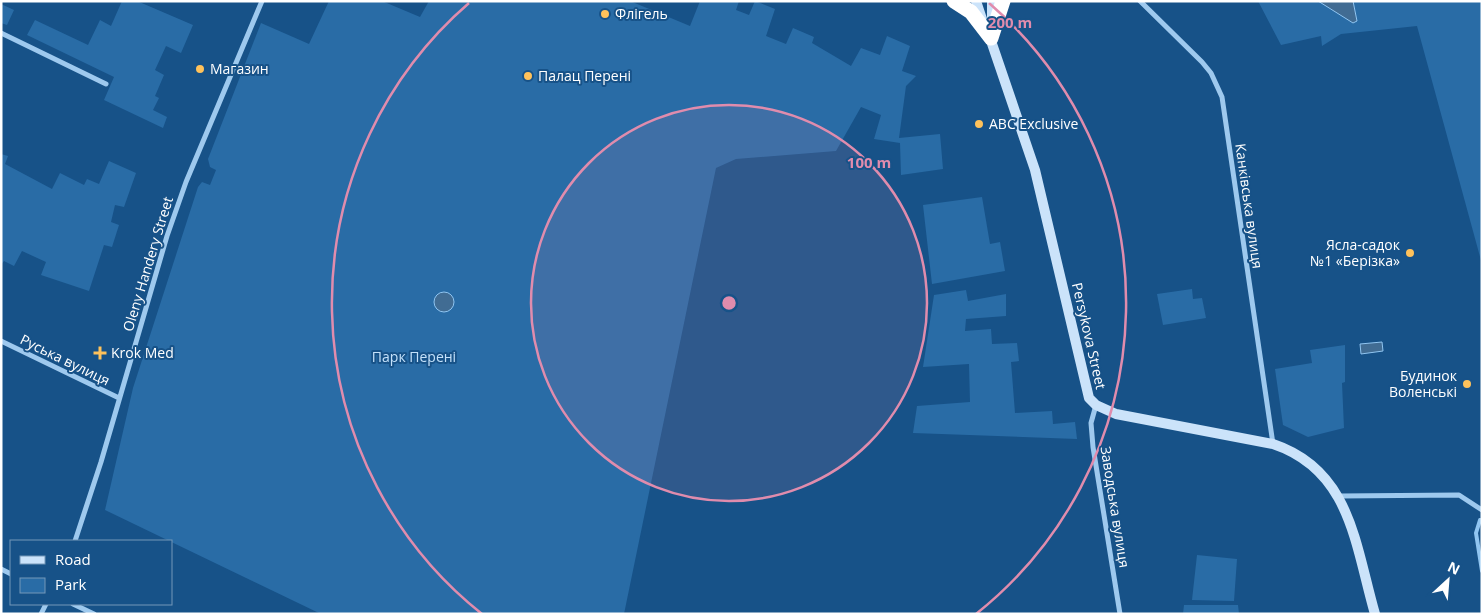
<svg xmlns="http://www.w3.org/2000/svg" width="1483" height="615" font-family="'Open Sans',sans-serif">
	<style>
		.green { fill: #296ca6 }
		.water { fill: #416c93; stroke: #90c5f1 }
		.lines { fill: none; stroke-linecap: round; stroke-linejoin: round }
		.stream { stroke: #90c5f1; stroke-width: 4 }
		.street { stroke: #9ec9ee; stroke-width: 5 }
		.secondary { stroke: #cbe3fa; stroke-width: 10 }
		.highway { stroke: #fff; stroke-width: 15 }
		.ring { fill: none; stroke: #e08cad; stroke-width: 2.5 }
		.poi-dot { fill: #ffc25b; stroke: #175288; stroke-width: 2 }
		.labels { text-anchor: middle; stroke-width: 4; stroke-linejoin: round; paint-order: stroke }
		.poi-label { font-size: 14px; fill: #fff; stroke: #175288; text-anchor: start }
		.street-label { font-size: 14px; fill: #fff; stroke: #175288 }
		.park-label { font-size: 14px; fill: #c4e1fa; stroke: #175288 }
		.centre { fill: #e08cad; stroke: #175288; stroke-width: 2.5 }
		.ring-label { font-size: 15px; text-anchor: middle; font-weight: bold; fill: #e08cad; stroke: #175288; stroke-width: 4; stroke-linejoin: round; paint-order: stroke }
	</style>
	<rect width="100%" height="100%" fill="#175288"/>
	<path class="green" d="M122,1H137L193,25L181,53L166,46L155,70L164,75L155,96L159,98L153,110L167,117L163,128L104,100L114,77L27,35L35,20L88,45L100,20L111,26Z
		M329,1H382L420,17L429,1H630L690,26L700,1H739L736,10L749,15L755,1L775,9L766,36L786,44L793,28L814,37L812,43L851,66L861,48L880,55L887,36L910,46L902,71L916,76L906,86L899,138L940,134L943,169L901,175L900,143L874,139L881,115L861,107L836,151L736,159L716,168L624,614H321L105,510L133,388L198,187L202,182L210,185L216,170L210,167L208,159L261,23L309,44Z
		M1258,1H1482V264L1417,26L1341,34L1322,46L1321,36L1281,45Z
		M1,4L14,10L7,25L1,23Z
		M1,154L8,156L5,164L52,189L60,173L84,185L87,179L99,184L109,161L136,173L124,207L115,205L111,222L119,225L112,247L104,245L89,291L41,275L46,262L22,251L14,266L4,261L1,265Z
		M982,197L990,244L1000,242L1005,271L932,284L923,205Z
		M1192,289L1193,299L1202,298L1206,318L1163,325L1157,294Z
		M966,290L968,301L1006,294V316L966,319L965,331L991,329L992,344L1017,343L1019,361L1011,362L1015,413L1052,411L1053,424L1075,422L1077,439L913,433L917,406L970,402L969,364L923,367L934,295Z
		M1345,345V382L1342,383L1344,428L1308,437L1283,425L1275,369L1312,363L1310,350Z
		M1197,555L1237,559L1234,601L1192,600Z
		M1184,605H1238L1239,614H1183Z"/>
	<path class="water" d="M1318,1H1353L1357,21L1353,23Z
		M434 302a10 10 0 1 1 20 0a10 10 0 1 1-20 0Z
		M1382,342L1383,351L1361,354L1360,344Z"/>
	<g class="lines">
		<path class="stream" d="M1480,520L1476,533L1482,571"/>
		<path class="street" d="M1140,1L1202,62L1211,73L1222,97L1273,444
			M1,33L106,84
			M1,341L119,398
			M1096,405L1091,423L1093,447L1120,614
			M1340,496L1459,495L1482,510
			M75,541L101,462L167,236L186,182L262,1
			M1,569L11,574
			M73,604L94,614
			M41,614L46,604"/>
		<path class="secondary" d="M976,1L982,19
			M992,20V1
			M988,32L1035,170L1089,398L1096,405L1116,414L1273,444C1351,470 1355,545 1375,614"/>
		<path class="highway" d="M954,1L971,12L991,38
			M991,38L1003,1"/>
	</g>
	<circle cx="729" cy="303" r="198" fill="#e08cad" fill-opacity=".12"/>
	<g class="ring">
		<circle cx="729" cy="303" r="198"/>
		<path d="M482 614A397 397 0 0 1 469 3M989 3A397 397 0 0 1 976 614"/>
	</g>
	<g class="poi-dot">
		<circle cx="605" cy="14" r="5"/>
		<circle cx="200" cy="69" r="5"/>
		<circle cx="528" cy="76" r="5"/>
		<circle cx="979" cy="124" r="5"/>
		<circle cx="1410" cy="253" r="5"/>
		<path d="M97.5 345.5h5v5h5v5h-5v5h-5v-5h-5v-5h5z"/>
		<circle cx="1467" cy="384" r="5"/>
	</g>
	<g class="labels">
		<g class="poi-label">
			<text x="615" y="19">Флігель</text>
			<text x="210" y="74">Магазин</text>
			<text x="538" y="81">Палац Перені</text>
			<text x="989" y="129">ABC Exclusive</text>
			<text x="1400" y="250" text-anchor="end">Ясла-садок<tspan x="1400" dy="16">№1 «Берізка»</tspan></text>
			<text x="111" y="358">Krok Med</text>
			<text x="1457" y="381" text-anchor="end">Будинок<tspan x="1457" dy="16">Воленські</tspan></text>
		</g>
		<g class="street-label">
			<text transform="translate(1249 206) rotate(82)" y="5">Канківська вулиця</text>
			<text transform="translate(148 264) rotate(-73)" y="5">Oleny Handery Street</text>
			<text transform="translate(1089 336) rotate(77)" y="5">Persykova Street</text>
			<text transform="translate(65 360) rotate(26)" y="5">Руська вулиця</text>
			<text transform="translate(1115 507) rotate(81)" y="5">Заводська вулиця</text>
		</g>
		<g class="park-label">
			<text x="414" y="362">Парк Перені</text>
		</g>
	</g>
	<circle cx="729" cy="303" r="8" class="centre"/>
	<g class="ring-label">
		<text x="1010" y="28">200 m</text>
		<text x="869" y="168">100 m</text>
	</g>
	<rect width="1483" height="615" fill="none" stroke="#ffffff" stroke-width="5"/>
	<rect x="10" y="540" width="162" height="65" fill="#175288" stroke="#7497b8"/>
	<rect x="20" y="556" width="25" height="8" fill="#cbe3fa" stroke="#7497b8"/>
	<text x="55" y="565" font-size="15" fill="#ffffff">Road</text>
	<rect x="20" y="578" width="25" height="15" fill="#296ca6" stroke="#7497b8"/>
	<text x="55" y="590" font-size="15" fill="#ffffff">Park</text>
	<g transform="translate(1448 580) rotate(26)" stroke="#175288" stroke-width="4" paint-order="stroke">
	<path d="M0-4L9 19L0 12L-9 19Z" fill="#ffffff"/>
	<text y="-8" font-size="14" font-weight="bold" text-anchor="middle" fill="#ffffff">N</text>
	</g>
</svg>
